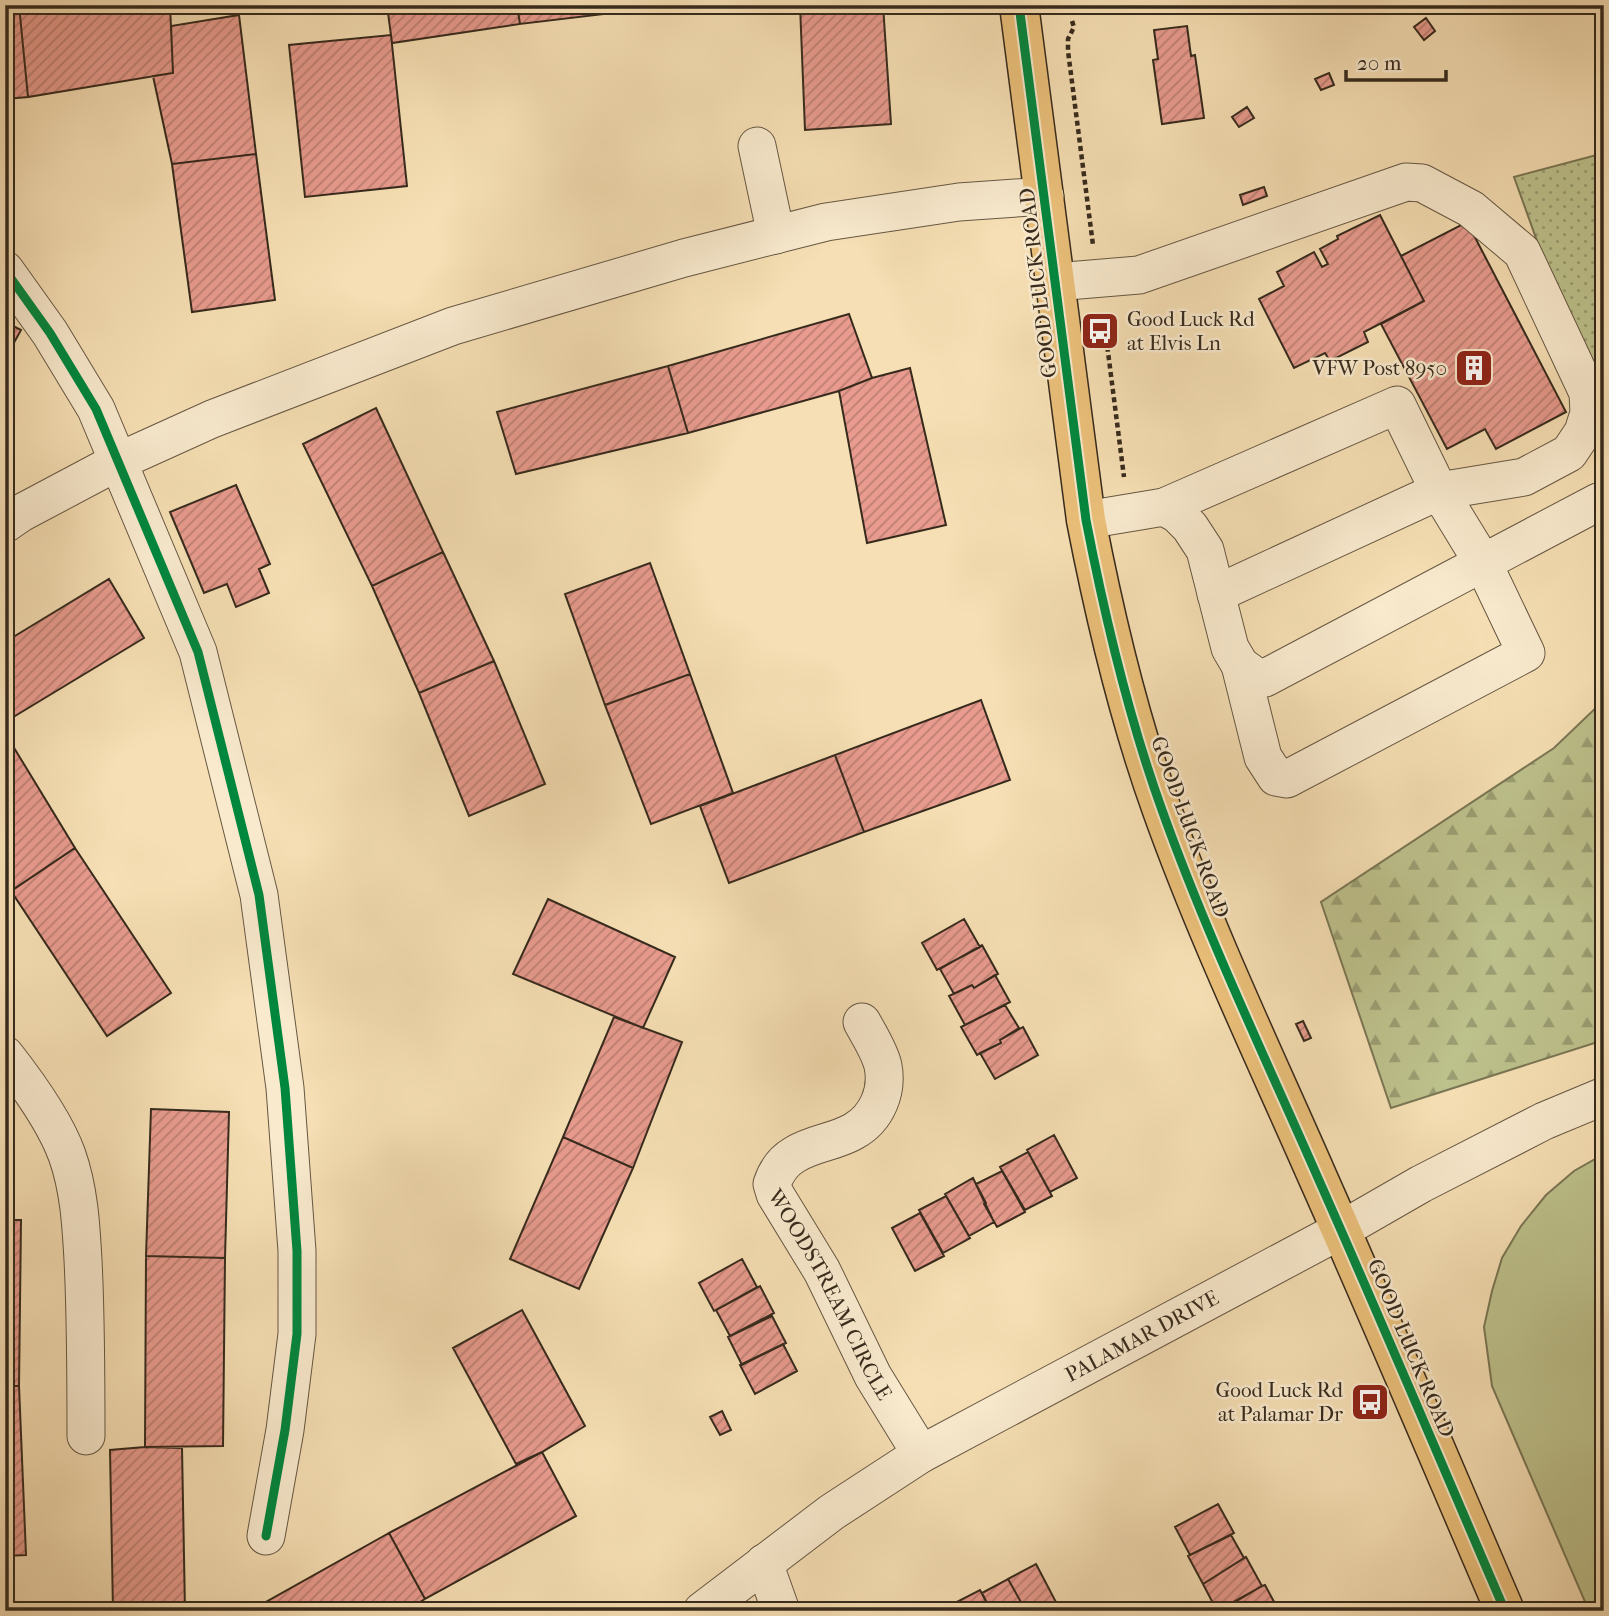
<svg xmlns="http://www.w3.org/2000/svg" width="1609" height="1616" font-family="'IM FELL French Canon',serif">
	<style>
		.grass { fill: url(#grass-dots); stroke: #7a7654; stroke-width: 2 }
		.forest { fill: url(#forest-firs); stroke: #7a7654; stroke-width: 2 }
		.garden { fill: #bdc18c; stroke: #7a7654; stroke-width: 2 }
		.building { fill: url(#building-hatch); stroke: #362a1d; stroke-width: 2 }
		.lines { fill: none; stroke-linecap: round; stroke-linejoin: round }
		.minor-casing { stroke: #665743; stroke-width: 39 }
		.major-casing { stroke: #362a1d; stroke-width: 41 }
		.path { stroke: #362a1d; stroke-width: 4.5; stroke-dasharray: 5 3.5; stroke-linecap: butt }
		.minor { stroke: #f9eace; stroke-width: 37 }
		.major { stroke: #ebc07a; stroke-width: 38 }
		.cycleway-casing { stroke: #f9eace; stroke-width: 13 }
		.cycleway { stroke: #00873e; stroke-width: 9 }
		.labels { text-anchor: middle; stroke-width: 5; stroke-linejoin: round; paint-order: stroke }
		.street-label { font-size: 21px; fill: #362a1d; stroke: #f9eace }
		.poi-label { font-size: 21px; fill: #362a1d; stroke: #f9eace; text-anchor: end }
	</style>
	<defs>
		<pattern id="grass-dots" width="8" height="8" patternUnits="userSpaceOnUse" patternTransform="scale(1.75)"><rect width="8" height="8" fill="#bdc18c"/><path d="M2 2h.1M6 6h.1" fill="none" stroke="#9a9d72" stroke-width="1.8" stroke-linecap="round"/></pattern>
		<pattern id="forest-firs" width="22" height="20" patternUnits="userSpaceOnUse" patternTransform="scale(1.75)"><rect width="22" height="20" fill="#bdc18c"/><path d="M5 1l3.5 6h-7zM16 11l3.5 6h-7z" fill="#9a9d72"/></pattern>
		<pattern id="building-hatch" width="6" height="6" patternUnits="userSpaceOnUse" patternTransform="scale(1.75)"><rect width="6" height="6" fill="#e89b8e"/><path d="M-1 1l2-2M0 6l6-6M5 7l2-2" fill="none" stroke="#bd7f73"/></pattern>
	</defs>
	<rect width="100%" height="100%" fill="#f6dfb4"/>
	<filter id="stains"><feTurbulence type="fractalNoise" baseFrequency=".00286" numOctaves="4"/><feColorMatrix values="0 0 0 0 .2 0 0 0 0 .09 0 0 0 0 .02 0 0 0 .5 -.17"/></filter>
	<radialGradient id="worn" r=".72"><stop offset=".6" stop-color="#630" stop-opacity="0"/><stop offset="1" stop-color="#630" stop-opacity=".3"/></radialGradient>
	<path class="grass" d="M1604,153V427L1514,177Z"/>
	<path class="forest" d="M1604,700V1040L1391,1108L1321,902L1554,748Z"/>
	<path class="garden" d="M1604,1154V1611H1589L1492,1386L1484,1327L1492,1291L1502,1258L1521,1226L1546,1195L1574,1171Z"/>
	<path class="building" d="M5,5H19L28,97L5,99Z
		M19,5H170L173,73L28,97Z
		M387,5H517L520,24L392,43Z
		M517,5H654L655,8L520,24Z
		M654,5H723L655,8Z
		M800,5H883L891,124L805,130Z
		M239,15L256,154L172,164L153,76L173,73L171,26Z
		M1426,18L1435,31L1424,40L1414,27Z
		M1187,26L1191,56L1195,55L1204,118L1162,124L1153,60L1158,59L1154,30Z
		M391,35L407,186L305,197L289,45Z
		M1329,73L1334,85L1321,90L1315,79Z
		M1247,107L1254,118L1239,127L1232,117Z
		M256,154L275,300L192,312L172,164Z
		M1264,187L1267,196L1243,205L1240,195Z
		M1380,215L1424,301L1364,332L1368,342L1330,361L1325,353L1294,368L1259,299L1284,286L1277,272L1314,252L1322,267L1328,264L1320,249L1338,239L1337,236Z
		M1467,222L1566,412L1496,449L1485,429L1447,449L1381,324L1424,301L1401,256Z
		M849,314L872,378L839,391L688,433L668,366Z
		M5,322L21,330L5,359Z
		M668,366L688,433L516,474L497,412Z
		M910,368L946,525L867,543L839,391L872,378Z
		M376,408L443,552L372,586L303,444Z
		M236,485L270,564L259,569L269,593L236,607L227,584L204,593L170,512Z
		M443,552L494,661L419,693L372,586Z
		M650,563L690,674L605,705L565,594Z
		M109,579L144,638L5,722V642Z
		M494,661L545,784L469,816L419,693Z
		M690,674L733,793L651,824L605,705Z
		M981,700L1010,780L864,832L835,755Z
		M5,733L75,848L11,891L5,882Z
		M835,755L864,832L729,883L700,806Z
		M75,848L171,993L107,1036L11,891Z
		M548,899L675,957L643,1028L513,974Z
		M964,919L980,947L937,970L922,943Z
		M982,945L998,974L974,988L972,985L954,994L940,969Z
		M995,975L1010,1002L965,1025L949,996L972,985L974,988Z
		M1005,1005L1019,1028L1000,1040L1001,1043L977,1055L961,1027Z
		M614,1017L682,1042L633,1168L563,1137Z
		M1303,1021L1311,1038L1304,1041L1296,1024Z
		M1023,1027L1038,1055L995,1079L980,1053L1001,1043L1000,1040Z
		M151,1109L229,1112L225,1258L146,1256Z
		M1054,1135L1077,1178L1050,1192L1027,1150Z
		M563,1137L633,1168L579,1289L510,1259Z
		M1028,1152L1052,1196L1025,1210L1000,1167Z
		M1002,1171L1025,1212L997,1227L984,1204L986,1203L976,1184Z
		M973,1178L994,1222L969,1236L945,1194Z
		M946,1196L970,1238L943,1253L919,1210Z
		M920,1213L944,1256L915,1271L892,1228Z
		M5,1220H21L19,1386H5Z
		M146,1256L225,1258L223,1446L145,1447Z
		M742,1259L757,1287L714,1311L699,1283Z
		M760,1286L774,1313L730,1336L716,1310Z
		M522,1310L585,1426L542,1452L516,1464L453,1348Z
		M772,1316L786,1343L742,1365L728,1337Z
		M783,1344L797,1371L755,1394L740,1365Z
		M5,1386H19L26,1555L5,1556Z
		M722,1411L731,1430L720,1435L710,1417Z
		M145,1447L182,1448L185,1611H113L110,1450Z
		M542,1452L576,1516L425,1599L389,1533Z
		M1218,1504L1234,1533L1190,1555L1175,1527Z
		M389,1533L425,1599L405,1611H271L266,1602Z
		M1231,1535L1244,1558L1203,1584L1188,1556Z
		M1246,1557L1262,1586L1217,1611L1203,1584Z
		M1036,1564L1057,1604L1044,1611H1026L1008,1579Z
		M1008,1579L1026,1611H991L982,1593Z
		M1265,1585L1279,1611H1220L1262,1586Z
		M980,1590L991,1611H954L951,1605Z"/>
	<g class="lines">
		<defs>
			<g id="minor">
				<path d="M757,146L776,235"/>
				<path d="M5,270L50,333L96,409L198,652L259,895L285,1088L297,1251V1334L285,1430L266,1536"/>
				<path d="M1055,282L1139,275L1406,182L1422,183L1471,209L1522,252L1588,393L1589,413L1583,432L1569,453L1524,477L1439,491L1216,594"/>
				<path d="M1164,507L1397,405L1439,491L1483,563L1526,653L1287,779L1276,777L1263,757L1240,665"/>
				<path d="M1086,520L1164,507L1177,514L1190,527L1205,550L1230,648L1240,665L1254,675L1265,678L1598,502"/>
				<path d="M5,524L21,513L117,462L212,419L453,326L684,258L826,222L959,202L1045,196"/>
				<path id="s1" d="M862,1022C869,1035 880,1052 883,1066C888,1091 877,1118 854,1131C836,1142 812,1143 794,1155C782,1162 776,1172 772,1184L775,1194L822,1271L873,1376L921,1454"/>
				<path d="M5,1055C27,1083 55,1122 67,1155C79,1189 81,1224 83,1260C86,1318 86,1377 86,1436"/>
				<path d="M764,1563L781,1611"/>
				<path id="s2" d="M702,1611L832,1512L921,1454L1341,1230L1421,1184L1544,1121L1604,1096"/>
			</g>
			<path id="major" d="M1019,5L1086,520C1105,618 1128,716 1162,810C1207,936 1265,1057 1318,1178C1382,1322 1443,1467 1505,1611"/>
		</defs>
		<use href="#minor" class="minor-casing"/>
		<use href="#major" class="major-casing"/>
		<path class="path" d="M1072,21L1074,27L1068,39V51L1093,245
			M1103,313L1124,477"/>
		<use href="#minor" class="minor"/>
		<use href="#major" class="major"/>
		<defs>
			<path id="cycleway" d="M1019,5L1086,520C1105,618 1128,716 1162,810C1207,936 1265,1057 1318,1178C1382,1322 1443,1467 1505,1611
				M5,270L50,333L96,409L198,652L259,895L285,1088L297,1251V1334L285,1430L266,1536"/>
		</defs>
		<use href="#cycleway" class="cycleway-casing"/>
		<use href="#cycleway" class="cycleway"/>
	</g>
	<defs>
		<symbol id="bus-square" viewBox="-11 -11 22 22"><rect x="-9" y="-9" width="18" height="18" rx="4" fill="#8f2418" stroke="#f9eace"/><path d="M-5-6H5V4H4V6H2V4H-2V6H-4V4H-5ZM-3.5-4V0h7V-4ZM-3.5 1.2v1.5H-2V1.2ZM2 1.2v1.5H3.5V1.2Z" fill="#fff"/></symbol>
		<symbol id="building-square" viewBox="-11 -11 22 22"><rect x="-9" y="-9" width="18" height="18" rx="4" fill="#8f2418" stroke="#f9eace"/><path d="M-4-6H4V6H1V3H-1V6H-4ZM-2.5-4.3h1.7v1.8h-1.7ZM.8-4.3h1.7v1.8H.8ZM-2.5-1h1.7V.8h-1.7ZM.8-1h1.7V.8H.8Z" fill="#fff"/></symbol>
	</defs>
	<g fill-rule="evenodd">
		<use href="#bus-square" x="1078" y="309" width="44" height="44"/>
		<use href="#building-square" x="1452" y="346" width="44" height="44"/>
		<use href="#bus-square" x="1348" y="1380" width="44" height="44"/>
	</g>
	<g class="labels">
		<g class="street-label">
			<text transform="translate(1038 283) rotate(-97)" y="7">GOOD LUCK ROAD</text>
			<text transform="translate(1190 827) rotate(70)" y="7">GOOD LUCK ROAD</text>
			<text dy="7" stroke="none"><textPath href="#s1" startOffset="352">WOODSTREAM CIRCLE</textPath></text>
			<text dy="7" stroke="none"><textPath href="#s2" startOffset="520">PALAMAR DRIVE</textPath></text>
			<text transform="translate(1411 1348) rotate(67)" y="7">GOOD LUCK ROAD</text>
		</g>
		<g class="poi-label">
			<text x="1127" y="326" text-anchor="start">Good Luck Rd<tspan x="1127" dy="24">at Elvis Ln</tspan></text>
			<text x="1447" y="375">VFW Post 8950</text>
			<text x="1343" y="1397">Good Luck Rd<tspan x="1343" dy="24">at Palamar Dr</tspan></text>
		</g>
	</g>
	<rect width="1609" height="1616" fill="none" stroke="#f6dfb4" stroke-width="28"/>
	<rect x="7" y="7" width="1595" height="1602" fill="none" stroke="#362a1d" stroke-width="3.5"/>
	<rect x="14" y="14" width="1581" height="1588" fill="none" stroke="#362a1d" stroke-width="2"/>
	<path d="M1346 70v10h100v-10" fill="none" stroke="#362a1d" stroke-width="3.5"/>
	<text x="1357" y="70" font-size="21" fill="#362a1d" stroke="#f9eace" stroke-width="5" paint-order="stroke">20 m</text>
	<rect width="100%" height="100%" filter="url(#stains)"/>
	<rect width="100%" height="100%" fill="url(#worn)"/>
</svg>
